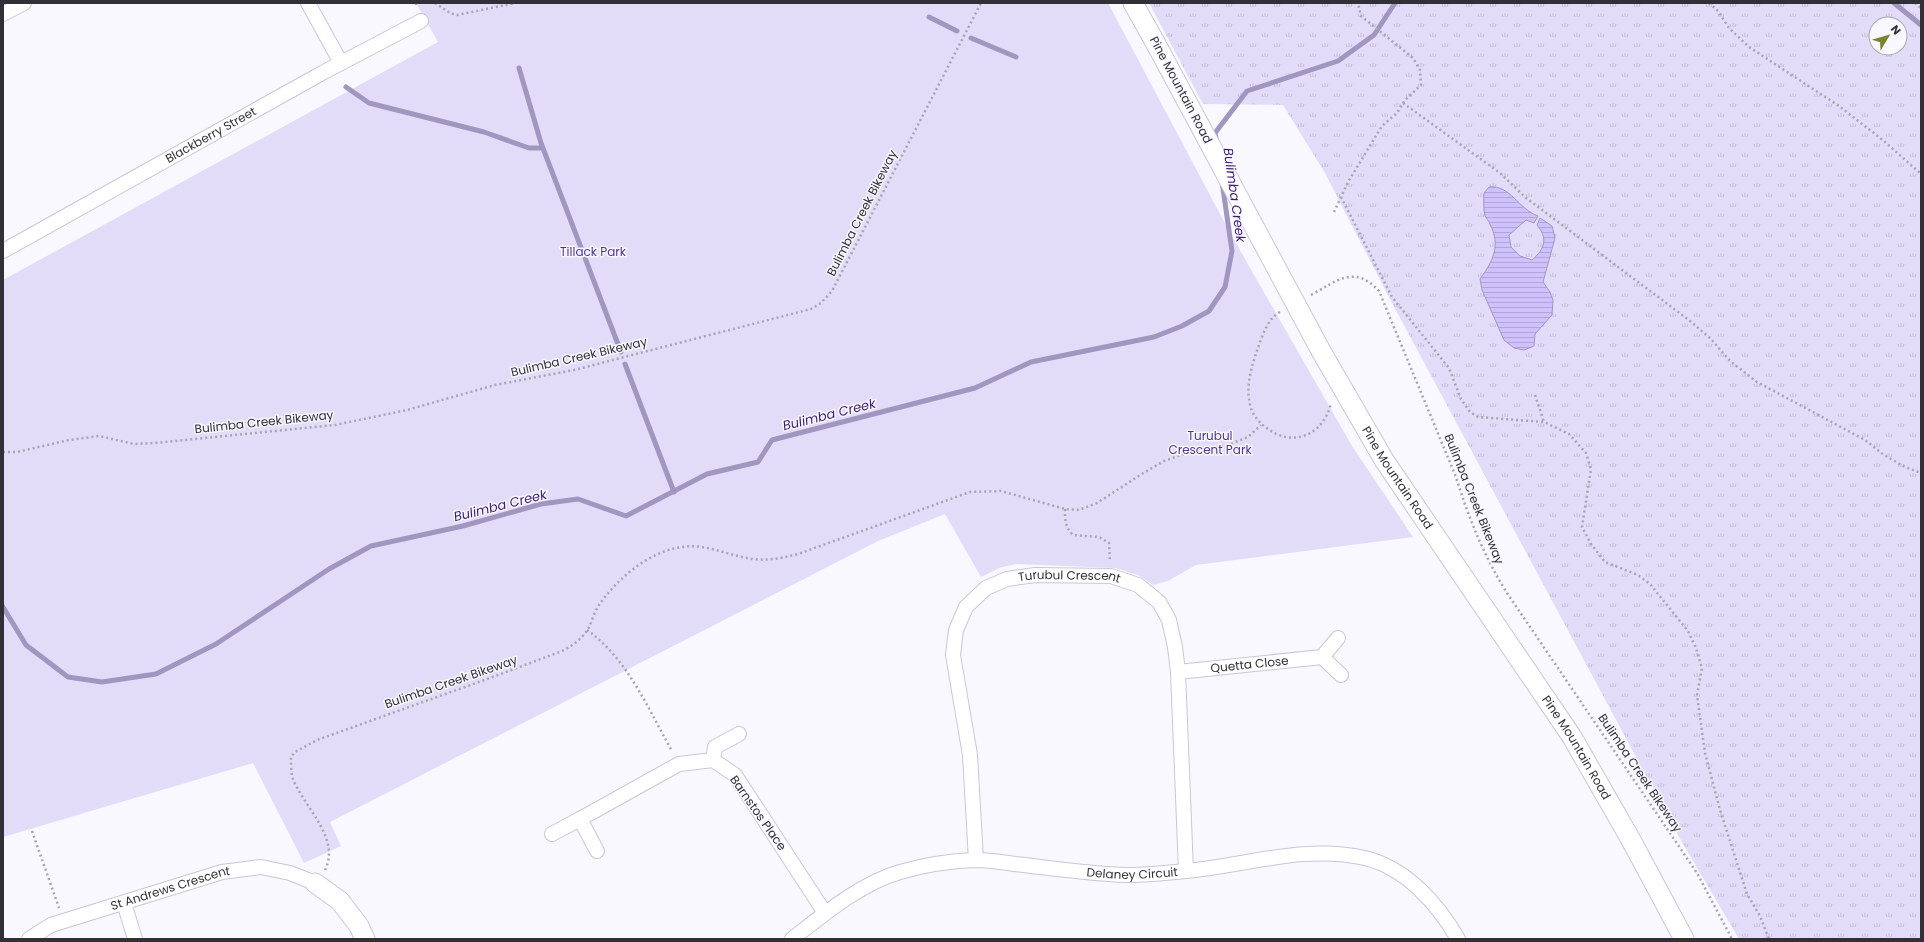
<svg xmlns="http://www.w3.org/2000/svg" width="1924" height="942" font-family="Poppins,sans-serif">
	<style>
		.grass { fill: url(#grass-tufts); fill-rule: evenodd }
		.park { fill: #e2dcf9 }
		.water { fill: url(#water-rules); stroke: #a096c0 }
		.lines { fill: none; stroke-linecap: round; stroke-linejoin: round }
		.stream { stroke: #a096c0; stroke-width: 5 }
		.street-casing { stroke: #cac6d8; stroke-width: 16 }
		.secondary-casing { stroke: #cac6d8; stroke-width: 21 }
		.path { stroke: #a7a5ad; stroke-width: 2.5; stroke-dasharray: 2 3; stroke-linecap: butt }
		.street { stroke: #fff; stroke-width: 14 }
		.secondary { stroke: #fff; stroke-width: 19 }
		.secondary-bridge-casing { stroke: #cac6d8; stroke-width: 21; stroke-linecap: butt }
		.secondary-bridge { stroke: #fff; stroke-width: 19 }
		.labels { text-anchor: middle; stroke-width: 3; stroke-linejoin: round; paint-order: stroke }
		.street-label { font-size: 12px; fill: #313037; stroke: #f9f7ff }
		.park-label { font-size: 12px; fill: #523789; stroke: #f9f7ff }
		.water-label { font-size: 13px; font-style: italic; fill: #3b1c6e; stroke: #f9f7ff }
	</style>
	<defs>
		<pattern id="grass-tufts" width="24" height="20" patternUnits="userSpaceOnUse"><rect width="24" height="20" fill="#e2dcf9"/><path d="M3 7l-1-3M5 7V3M7 7l1-3M15 17l-1-3M17 17v-4M19 17l1-3" fill="none" stroke="#c2bdd6"/></pattern>
		<pattern id="water-rules" width="6" height="5" patternUnits="userSpaceOnUse"><rect width="6" height="5" fill="#cfc1fb"/><path d="M0 2.5h6" fill="none" stroke="#b2a6d8"/></pattern>
	</defs>
	<rect width="100%" height="100%" fill="#f9f7ff"/>
	<path class="grass" d="M1149,3H1921V939H1739L1679,837L1391,301L1325,173L1283,105L1203,104ZM1876,24H1900V48H1876Z"/>
	<path class="park" d="M416,3H1108L1229,231L1352,446L1413,537L1196,565L1168,581L1153,585L1138,575L1116,568L1016,564L999,568L981,577L945,514L878,541L330,822L341,846L304,863L253,763L3,837V280L438,42Z"/>
	<path class="water" d="M1489,187C1511,185 1518,209 1538,216L1534,223L1526,220L1509,235L1511,247L1520,256L1532,260C1545,249 1548,238 1537,225L1540,218L1552,226L1555,238L1543,282L1550,292L1553,300L1552,315L1535,334L1534,346L1524,350L1514,348L1504,340L1482,290L1480,279C1493,261 1501,246 1490,224C1489,221 1486,218 1485,216C1483,209 1484,200 1484,193Z"/>
	<g class="lines">
		<path class="stream" d="M1894,3L1921,25
			M929,17L957,31
			M971,38L1016,57
			M519,68L541,143L621,352
			M346,87L369,103L484,132L529,148H543
			M1216,138L1215,133L1247,91L1338,61L1374,35L1395,3
			M625,364L674,492
			M3,607L26,645L68,677L102,682L156,674L216,644L329,569L371,546L463,526L541,504L578,499L626,516L707,474L758,462L772,440L975,388L1031,362L1154,337L1182,326L1209,311L1225,287L1232,251L1222,182"/>
		<defs>
			<g id="street">
				<path d="M308,3L341,63"/>
				<path d="M3,14L24,3"/>
				<path id="s1" d="M3,251L324,72L421,21"/>
				<path d="M1338,638L1322,657L1341,675"/>
				<path id="s2" d="M1178,672L1322,657"/>
				<path d="M713,760L715,747L739,734"/>
				<path d="M580,819L679,764L713,760L735,775L825,913"/>
				<path d="M552,834L580,819L597,851"/>
				<path id="s3" d="M976,860L970,755L953,655L956,630L966,607L986,588L1007,579L1035,575L1111,576L1138,585L1159,602L1169,620L1175,647L1178,672L1186,871"/>
				<path d="M124,903L135,939"/>
				<path id="s4" d="M29,939L51,925L222,872L261,867L290,873L315,883"/>
				<path id="s5" d="M792,939C823,915 861,883 900,872C924,865 949,861 975,860C988,860 1002,862 1015,864C1051,868 1090,874 1127,875C1146,875 1166,873 1185,871C1244,866 1305,844 1365,858C1406,868 1438,904 1458,939"/>
			</g>
			<g id="secondary">
				<path d="M1133,3L1156,44"/>
				<path id="s6" d="M1321,351L1384,460L1572,737L1631,840L1684,939"/>
				<path d="M315,883L340,901L359,926L365,939"/>
			</g>
		</defs>
		<use href="#street" class="street-casing"/>
		<use href="#secondary" class="secondary-casing"/>
		<path class="path" d="M435,3L450,13L457,15L515,3
			M1709,3L1718,11L1729,28L1749,47L1839,106L1884,141L1921,174
			M1915,3L1921,8
			M415,4L418,3
			M1403,103L1500,173L1526,198L1690,321L1711,339L1730,361L1757,382L1865,440L1884,455L1905,467L1921,473
			M1341,197L1392,297L1449,368L1461,399L1470,412L1478,417L1544,422L1569,434L1586,453L1591,469L1582,527L1591,544L1605,562L1638,575L1650,584L1688,631L1696,648L1702,668L1697,695L1705,753L1720,810L1747,894L1760,916L1769,939
			M1334,212L1348,182L1382,126L1397,113L1405,100L1421,85L1420,70L1413,58L1361,16L1358,3
			M1311,295C1337,281 1354,264 1379,291L1456,477C1469,519 1484,556 1507,593L1697,873L1732,939
			M1280,312C1268,318 1262,336 1258,348C1251,367 1244,391 1252,411C1255,418 1262,425 1268,429C1294,448 1324,434 1331,403
			M1535,395L1544,422
			M3,452H17L69,440L99,436L134,444L155,443L335,425L407,410L495,385L574,370L811,309L821,303L832,291L981,3
			M1065,509C1065,520 1065,527 1073,535L1099,537L1109,543L1110,562
			M587,630C628,659 648,709 672,751
			M32,831L59,908
			M325,870C341,838 304,807 293,779C291,773 291,764 291,757L295,752L317,740L490,678L562,651C572,646 582,639 588,629C592,622 594,612 599,605C617,579 649,551 682,547C706,543 729,556 753,559C769,561 782,558 798,554L970,492L1001,491L1065,509L1079,510L1097,503L1145,472L1164,461L1184,454L1228,445L1248,437L1261,425"/>
		<use href="#street" class="street"/>
		<use href="#secondary" class="secondary"/>
		<defs>
			<path id="secondary-bridge" d="M1156,44L1321,351"/>
		</defs>
		<use href="#secondary-bridge" class="secondary-bridge-casing"/>
		<use href="#secondary-bridge" class="secondary-bridge"/>
	</g>
	<g class="labels">
		<g class="street-label">
			<text transform="translate(1181 90) rotate(62)" y="4">Pine Mountain Road</text>
			<text dy="4" stroke="none"><textPath href="#s1" startOffset="238">Blackberry Street</textPath></text>
			<text transform="translate(862 213) rotate(-63)" y="4">Bulimba Creek Bikeway</text>
			<text transform="translate(579 357) rotate(-13)" y="4">Bulimba Creek Bikeway</text>
			<text transform="translate(264 422) rotate(-6)" y="4">Bulimba Creek Bikeway</text>
			<text dy="4" stroke="none"><textPath href="#s6" startOffset="148">Pine Mountain Road</textPath></text>
			<text transform="translate(1474 499) rotate(68)" y="4">Bulimba Creek Bikeway</text>
			<text dy="4" stroke="none"><textPath href="#s3" startOffset="370">Turubul Crescent</textPath></text>
			<text dy="4" stroke="none"><textPath href="#s2" startOffset="72">Quetta Close</textPath></text>
			<text transform="translate(451 682) rotate(-19)" y="4">Bulimba Creek Bikeway</text>
			<text dy="4" stroke="none"><textPath href="#s6" startOffset="472">Pine Mountain Road</textPath></text>
			<text transform="translate(1640 773) rotate(56)" y="4">Bulimba Creek Bikeway</text>
			<text transform="translate(758 813) rotate(55)" y="4">Barnstos Place</text>
			<text dy="4" stroke="none"><textPath href="#s5" startOffset="362">Delaney Circuit</textPath></text>
			<text dy="4" stroke="none"><textPath href="#s4" startOffset="151">St Andrews Crescent</textPath></text>
		</g>
		<g class="park-label">
			<text x="593" y="256">Tillack Park</text>
			<text x="1210" y="440">Turubul<tspan x="1210" dy="14">Crescent Park</tspan></text>
		</g>
		<g class="water-label">
			<text transform="translate(1235 195) rotate(82)" y="5">Bulimba Creek</text>
			<text transform="translate(829 414) rotate(-14)" y="5">Bulimba Creek</text>
			<text transform="translate(500 505) rotate(-14)" y="5">Bulimba Creek</text>
		</g>
	</g>
	<rect width="1924" height="942" fill="none" stroke="#313037" stroke-width="8"/>
	<g transform="translate(1888 36) rotate(52)"><circle r="19" fill="#f9f7ff" stroke="#a9a7af"/>
	<path d="M0-3L7 15L0 10L-7 15Z" fill="#7a8330"/>
	<text y="-6" font-size="11" font-weight="bold" text-anchor="middle" fill="#313037">N</text>
	</g>
</svg>
